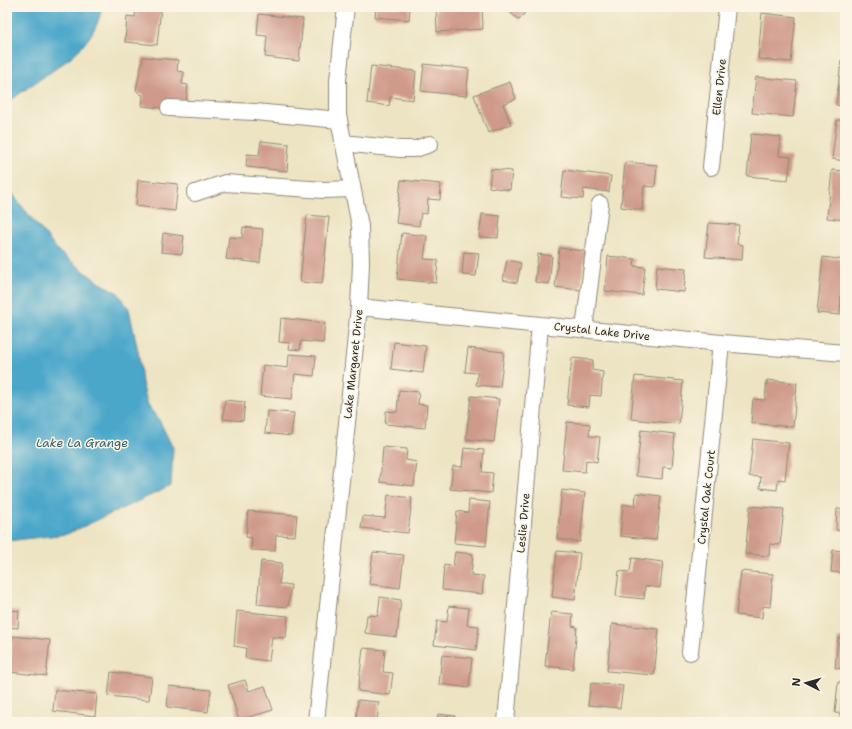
<svg xmlns="http://www.w3.org/2000/svg" width="852" height="729" font-family="'Shantell Sans',sans-serif">
	<style>
		.water { fill: #4ca7ca; stroke: #3c697a }
		.building { fill: #cf9a8a }
		.lines { fill: none; stroke-linecap: round; stroke-linejoin: round }
		.minor-casing { stroke: #8c8877; stroke-width: 18 }
		.minor { stroke: #fff; stroke-width: 16 }
		.labels { text-anchor: middle; stroke-width: 3; stroke-linejoin: round; paint-order: stroke }
		.street-label { font-size: 11px; fill: #2b2b2b; stroke: #fcf5e5 }
		.water-label { font-size: 12px; font-style: italic; fill: #385d6b; stroke: #fcf5e5 }
	</style>
	<rect width="100%" height="100%" fill="#fcf5e5"/>
	<filter id="ink" filterUnits="userSpaceOnUse"><feTurbulence type="fractalNoise" baseFrequency=".025" numOctaves="2"/><feDisplacementMap in="SourceGraphic" scale="8" xChannelSelector="R" yChannelSelector="G"/><feConvolveMatrix kernelMatrix="1 2 1 2 8 2 1 2 1" color-interpolation-filters="sRGB"/></filter>
	<filter id="wash" filterUnits="userSpaceOnUse"><feTurbulence type="fractalNoise" baseFrequency=".012" numOctaves="4" result="noise"/><feDisplacementMap in="SourceGraphic" scale="16" xChannelSelector="R" yChannelSelector="G"/><feGaussianBlur stdDeviation="0.9" result="paint"/><feColorMatrix in="noise" values="0 0 0 0 0 0 0 0 0 0 0 0 0 0 0 0 0 1.4 0 .05"/><feComposite in="paint" operator="in"/></filter>
	<g filter="url(#wash)">
		<rect width="100%" height="100%" fill="#ede4c3"/>
		<path class="water" d="M7,7H102C93,57 41,73 7,104Z
			M7,184L16,199L59,252L97,281L118,293L129,309L139,356L142,383L148,406L159,420L173,448L171,486L67,534L7,541Z"/>
		<g id="blocks">
			<path class="building" d="M136,7H161L157,45L125,42L127,16L135,17Z
				M376,7H410L409,20L375,17Z
				M436,7H482L483,29L437,32Z
				M504,7H530L519,20Z
				M762,13L796,17L791,62L758,59Z
				M259,14L303,19L299,61L265,57L267,36L257,35Z
				M143,57L178,60L177,71L184,72L182,84L188,85L186,102L161,108L142,106L143,95L140,94L136,90Z
				M841,61L845,62V106L836,105Z
				M424,64L469,69L466,96L421,91Z
				M371,66L416,71L413,100L390,97L389,106L367,103Z
				M756,77L797,81L793,117L752,113Z
				M510,82L516,99L503,104L511,124L488,133L474,95Z
				M837,120H845V161L832,159Z
				M751,134L781,137L779,156L791,157L788,180L747,176Z
				M261,141L289,144L287,171L246,167L247,154L259,155Z
				M625,162L657,165L655,187L644,186L642,210L621,207Z
				M491,169L512,171L510,190L489,187Z
				M564,170L611,176L609,192L584,189L583,199L561,197Z
				M832,170L845,171V220L827,218Z
				M138,180L178,184L175,211L136,206Z
				M401,180L441,184L440,200L428,199L427,214L421,213L419,226L396,223Z
				M482,214L500,216L498,238L479,237Z
				M307,215L329,217L322,284L300,282Z
				M709,223L739,225L737,244L743,245L742,260L705,257Z
				M243,227L263,229L260,263L226,259L229,237L242,238Z
				M163,233L184,236L182,254L161,252Z
				M402,233L427,236L424,259L438,260L436,283L397,279Z
				M559,248L585,251L581,290L555,287Z
				M464,252L479,253L476,276L462,275Z
				M538,254L552,256L549,284L535,282Z
				M608,256L635,259L634,266L645,267L642,295L605,291Z
				M823,257L845,260V296H841L840,315L817,313Z
				M507,260L521,263L517,283L503,280Z
				M657,266L686,269L684,292L655,289Z
				M281,318L325,323L323,343L301,341L300,350L289,349L290,343L279,342Z
				M394,342L426,346L423,373L391,369Z
				M468,348L504,352L500,387L476,385L478,373L465,372Z
				M289,354L316,356L314,376L295,374L292,399L260,396L263,365L288,368Z
				M572,358L593,360L592,370L603,372L601,396L590,395L589,407L567,405Z
				M635,376L683,381L679,424L631,419Z
				M767,380L797,383L793,427L751,423L753,399L765,400Z
				M399,390L419,392L418,404L427,405L425,428L385,424L386,411L397,412Z
				M471,396L499,399L494,442L466,439Z
				M225,400L245,402L243,421L223,419Z
				M267,411L294,413L291,436L265,433Z
				M567,422L590,424L589,436L600,437L597,462L586,460L585,472L562,470Z
				M641,430L675,434L672,468L663,467L662,479L636,476Z
				M753,439L789,443L785,480L778,479L777,490L760,488L761,477L749,476Z
				M383,447L407,449L406,460L417,462L414,486L380,482Z
				M464,448L484,450L482,472L493,473L491,493L450,489L453,466L462,467Z
				M562,490L585,493L580,542L557,539Z
				M636,493L661,496L656,540L620,536L623,504L635,506Z
				M388,495L412,498L408,533L361,528L363,516L385,518Z
				M469,500L490,502L486,546L454,543L457,511L468,513Z
				M750,506L784,509L780,545L770,544L769,556L745,554Z
				M837,509H845V531L836,530Z
				M248,511L297,515L295,536L276,535L275,551L251,550L252,538L246,537Z
				M833,550L845,551V573L831,572Z
				M557,551L580,553L575,600L552,597Z
				M373,552L404,555L400,588L369,584Z
				M455,552L473,554L471,575L484,576L482,594L442,590L444,565L453,566Z
				M632,558L663,562L660,588L645,586L644,599L616,596L619,571L630,572Z
				M261,561L282,563L279,584L291,585L288,607L257,604Z
				M741,571L773,574L770,607L763,606L762,618L736,615Z
				M380,597L401,600L397,637L365,633L367,615L378,616Z
				M449,606L469,608L467,625L479,626L476,650L434,645L437,621L447,622Z
				M9,610L19,611L18,628L8,627Z
				M237,611L288,616L286,638L272,637L269,661L245,658L246,648L234,646Z
				M551,612L573,614L572,626L577,627L573,669L545,666Z
				M612,624L659,629L654,675L607,671Z
				M13,636L50,640L46,676L9,672Z
				M838,638L845,639V669L835,668Z
				M363,648L385,650L383,672L393,673L390,695L358,691Z
				M442,655L472,658L469,688L439,684Z
				M111,672L152,677L149,700L108,696Z
				M245,680L249,691L265,686L273,710L239,720L228,685Z
				M838,682H845V714L835,713Z
				M591,683L623,686L620,708L588,705Z
				M169,686L211,690L208,712L167,707Z
				M55,690L97,694L95,716L53,711Z
				M358,700L379,702L377,722H356Z
				M438,714L455,716V722H437Z"/>
		</g>
	</g>
	<g filter="url(#ink)">
		<use href="#blocks" fill-opacity="0" stroke="#8c8877" stroke-width="1"/>
		<g class="lines">
			<defs>
				<path id="minor" d="M169,108L255,112L339,120
					M343,143L400,149H415L430,144
					M711,167L727,7
					M195,193L225,183L324,190L352,189
					M359,307L721,343L845,353
					M584,329L600,204
					M690,652L721,343
					M316,722L359,307L361,264L360,226L338,115V80L346,7
					M506,722L540,325"/>
			</defs>
			<use href="#minor" class="minor-casing"/>
			<use href="#minor" class="minor"/>
		</g>
	</g>
	<g class="labels">
		<g class="street-label">
			<text transform="translate(719 87) rotate(-84)" y="4">Ellen Drive</text>
			<text transform="translate(602 331) rotate(6)" y="4">Crystal Lake Drive</text>
			<text transform="translate(353 364) rotate(-84)" y="4">Lake Margaret Drive</text>
			<text transform="translate(706 497) rotate(-84)" y="4">Crystal Oak Court</text>
			<text transform="translate(523 523) rotate(-85)" y="4">Leslie Drive</text>
		</g>
		<g class="water-label">
			<text x="82" y="447">Lake La Grange</text>
		</g>
	</g>
	<rect width="852" height="729" fill="none" stroke="#fcf5e5" stroke-width="24"/>
	<g transform="translate(806 683) rotate(276)" stroke="#fcf5e5" stroke-width="3" paint-order="stroke">
	<path d="M0-3L7 15L0 10L-7 15Z" fill="#2b2b2b"/>
	<text y="-6" font-size="11" font-weight="bold" text-anchor="middle" fill="#2b2b2b">N</text>
	</g>
</svg>
